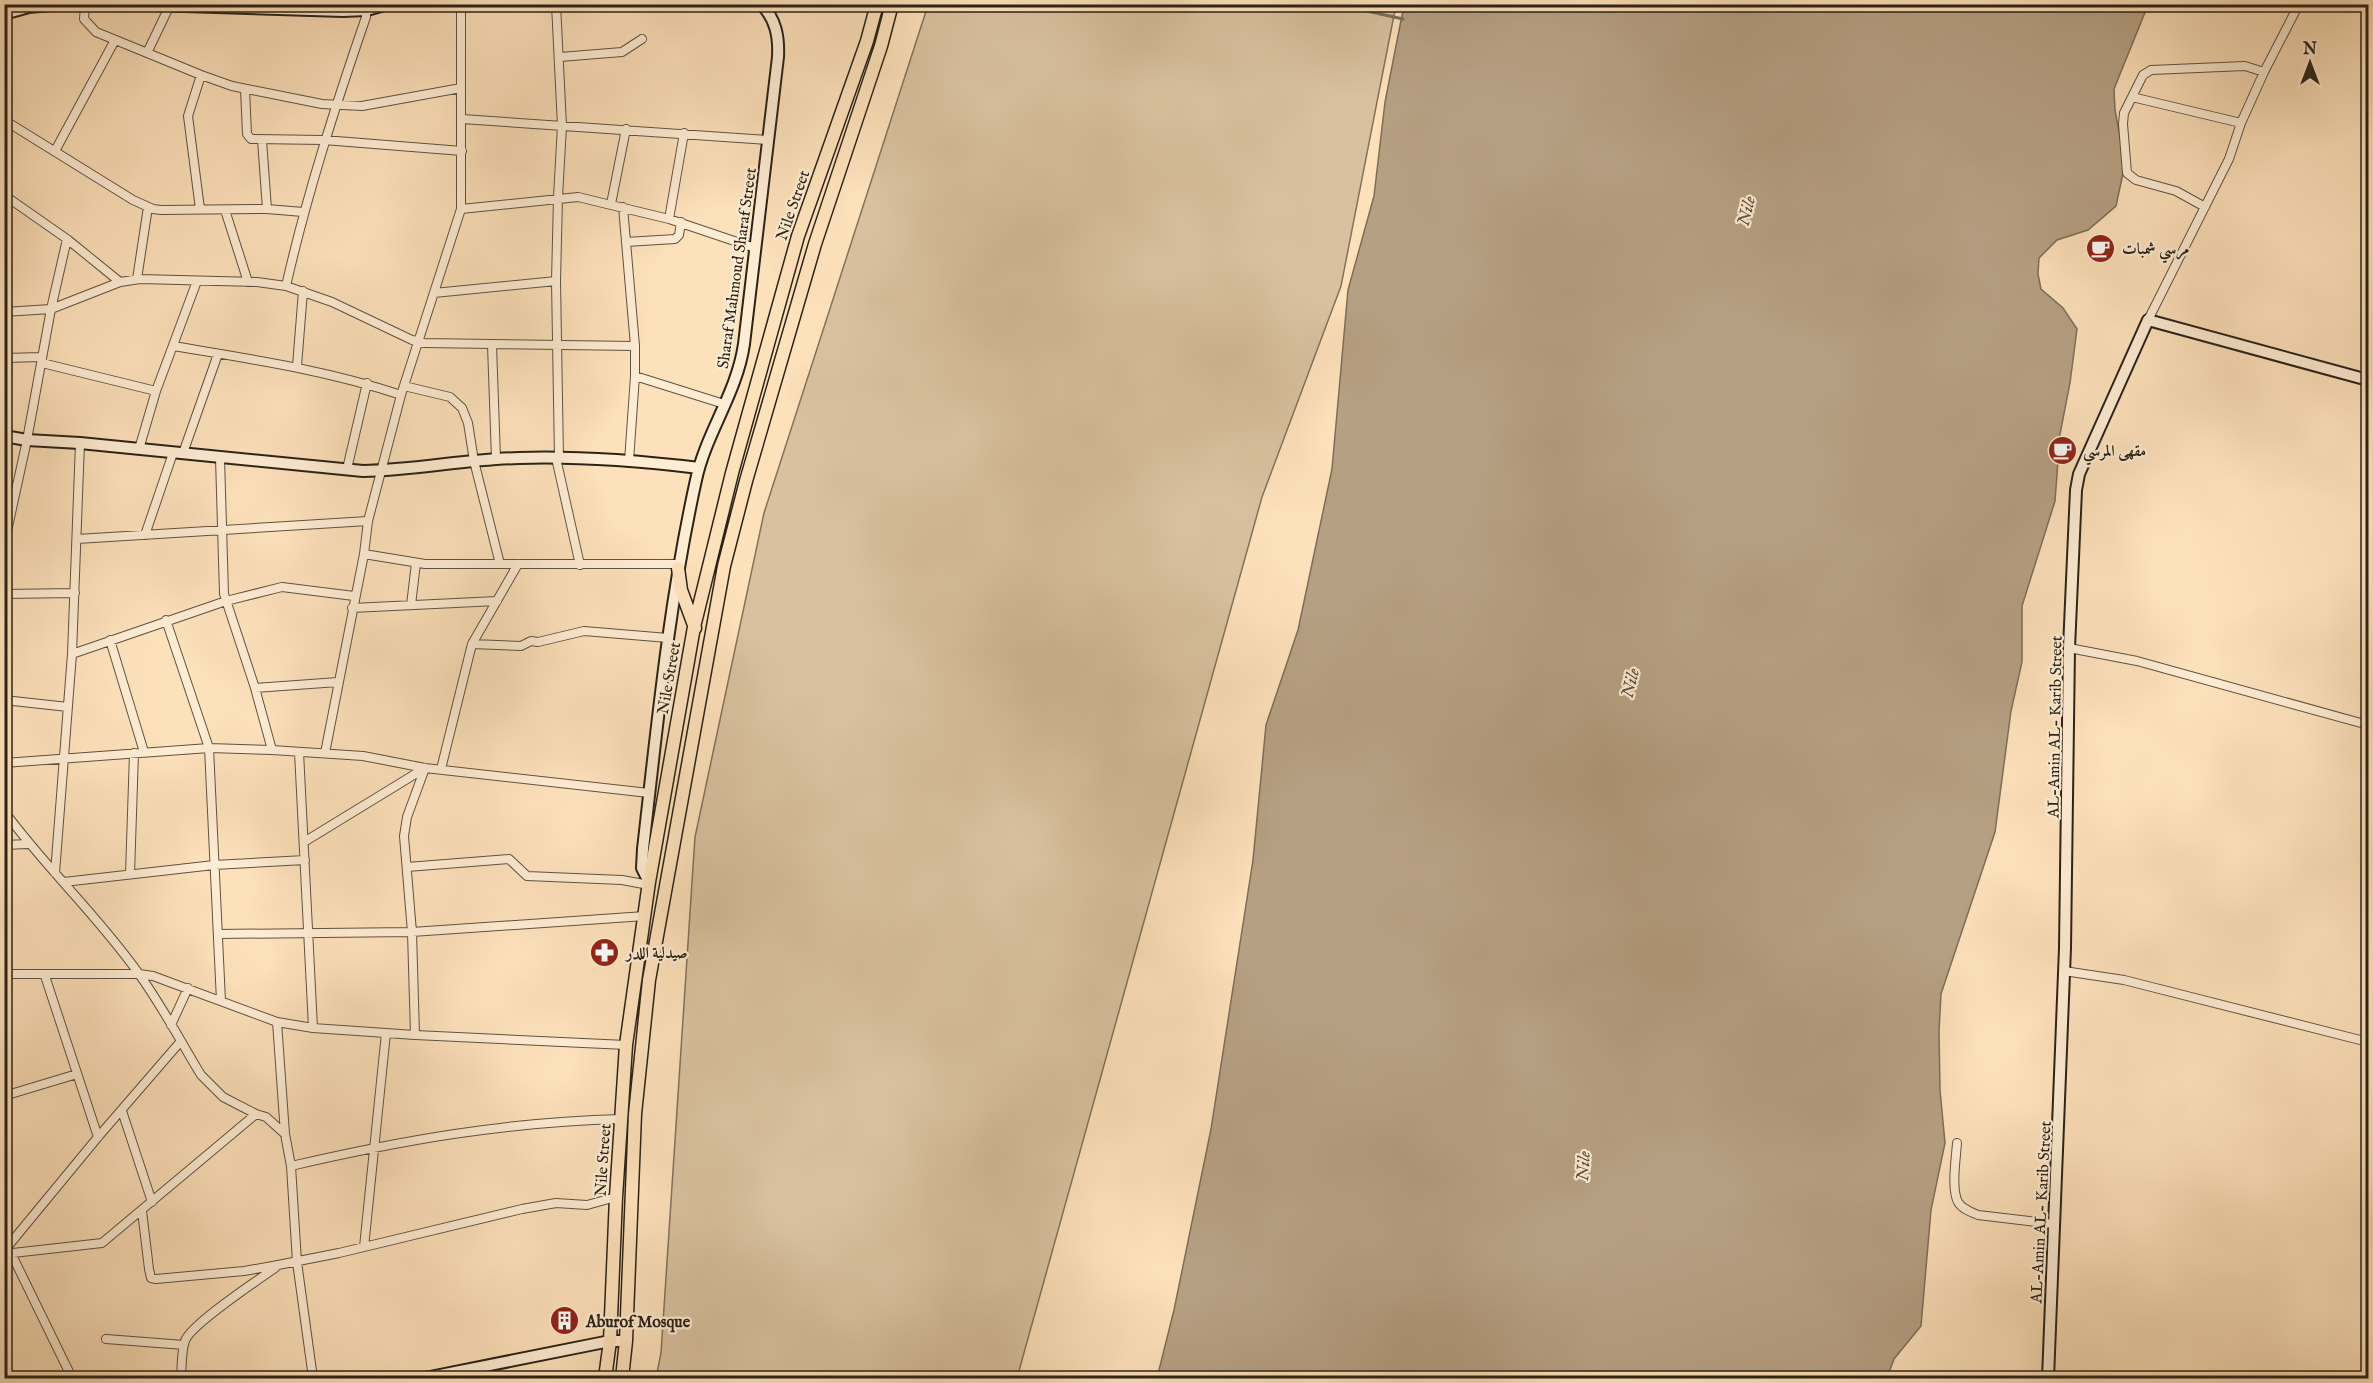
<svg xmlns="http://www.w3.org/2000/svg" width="2373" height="1383" font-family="'IM FELL English',Amiri,serif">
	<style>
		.green { fill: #d9c19f; stroke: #82725b; stroke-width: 1.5 }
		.water { fill: #b6a083; stroke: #7e6e58; stroke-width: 1.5 }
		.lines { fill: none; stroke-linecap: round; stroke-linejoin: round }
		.stream { stroke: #7e6e58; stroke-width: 3 }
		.street-casing { stroke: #605240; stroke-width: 10 }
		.secondary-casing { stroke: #2b2217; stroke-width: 14 }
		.primary-casing { stroke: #2b2217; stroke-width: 15 }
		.street { stroke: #feecd3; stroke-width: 8 }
		.secondary { stroke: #feecd3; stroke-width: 10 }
		.primary { stroke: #fde1bb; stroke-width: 12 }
		.labels { text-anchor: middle; stroke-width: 4.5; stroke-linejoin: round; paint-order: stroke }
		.street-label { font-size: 16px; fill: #2b2217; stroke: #feecd3 }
		.poi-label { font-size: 16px; font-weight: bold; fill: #2b2217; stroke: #feecd3; text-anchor: start }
		.water-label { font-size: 18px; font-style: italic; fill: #5c4e3d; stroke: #feecd3 }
	</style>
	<rect width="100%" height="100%" fill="#fde1bb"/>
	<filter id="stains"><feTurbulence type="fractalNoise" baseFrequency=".00333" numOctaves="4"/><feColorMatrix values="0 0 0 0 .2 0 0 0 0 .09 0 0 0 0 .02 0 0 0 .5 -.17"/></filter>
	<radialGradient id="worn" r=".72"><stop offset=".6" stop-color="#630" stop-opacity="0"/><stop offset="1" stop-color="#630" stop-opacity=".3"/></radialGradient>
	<path class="green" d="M928,5H1396L1341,286L1262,497L1017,1378H656L661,1353L695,837L764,513Z"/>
	<path class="water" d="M1404,5H2148L2114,89L2115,110L2125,164L2116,206L2088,230L2057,240L2039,258L2038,274L2041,289L2063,308L2077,329L2070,383L2060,434L2055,501L2022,606V662L2011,711L1995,832L1941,994L1939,1031L1940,1090L1945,1143L1931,1210L1921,1326L1894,1359L1887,1378H1157L1174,1310L1211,1129L1253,860L1266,725L1298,630L1332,469L1348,290L1374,196L1385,102Z"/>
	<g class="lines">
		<path class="stream" d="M1335,4L1403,19"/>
		<defs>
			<path id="street" d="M85,4L84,19L96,32L201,75L232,86L322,104L362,106L461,88
				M556,4L562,126L558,197L556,281L559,458
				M147,53L169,7
				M560,57L622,52L642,39
				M245,89L247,134L251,139L324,140L462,151
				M2132,97L2241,123
				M462,119L769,140
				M4,120L133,200L153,209L161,210L267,209L303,212
				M262,140L267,209
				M55,151L115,40
				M4,195L67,239L120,282L140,279L257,282L286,286L332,302L412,340L424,343L635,346V376L724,404
				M611,204L626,129
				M623,207L635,346
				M2205,207L2176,191L2136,180L2127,173L2123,124L2124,113L2143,75L2151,70L2245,66L2264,72
				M200,209L188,116L201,75
				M461,209L578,197L669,219L755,248
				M225,210L248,282
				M669,219L684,133
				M626,242L675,239L679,235L681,222
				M137,279L148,207
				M286,286C307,194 335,107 366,17V4
				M434,293L556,281
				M4,312L51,309L120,282
				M2148,320L2229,159L2241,123L2264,72L2299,4
				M492,345L496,459
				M173,346C250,359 326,370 401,395
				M4,358L42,357
				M42,363L156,391
				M297,366L303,291
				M404,386L450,397L462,408L468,423L474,461L500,564
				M139,449L156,391L197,281
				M183,453L218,354
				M220,458L224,594L255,688L272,750
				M556,458L580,565
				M629,461L635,376
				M347,469L367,383
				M145,535L173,453
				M77,539L368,521
				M4,545L27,440L51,309L67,239
				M364,554L425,564H679
				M4,594L75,593
				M411,605L416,563
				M352,608L497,601
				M166,620L209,748L221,1001
				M110,640L144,752
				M472,644L521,646L531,641L538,642L584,631L668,638
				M2069,648L2137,661L2368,725
				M72,654L226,601L282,587L354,596
				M255,688L338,682
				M4,700L68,707
				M299,752L313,1028
				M325,753L364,554L368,521L401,395L461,209V4
				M4,763L209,748L272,750L363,756L425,768L649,793
				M441,769L472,644L518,564
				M4,811C46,868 98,916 139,974C162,1006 181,1042 201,1075L223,1097L256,1114L266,1117L285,1134L291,1166L297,1262L313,1378
				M304,842L425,768
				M4,845L28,844
				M407,867L509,859L527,876L622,880L649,885
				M55,873L72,654L80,443
				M130,874L134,753
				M64,882L214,865L305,860
				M218,934L412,932L645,916
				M2064,971L2124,980L2368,1042
				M4,974H139L153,976L277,1022L313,1028L415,1035L626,1045
				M45,976L98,1137
				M277,1022L285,1134
				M171,1025L188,988
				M415,1035L412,932L404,836L407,817L425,768
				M4,1096L77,1074
				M122,1111L152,1202
				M1957,1143C1956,1158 1951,1189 1958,1202C1962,1209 1971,1212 1978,1215L2054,1224
				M291,1166C403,1140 506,1122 621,1119
				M142,1211L149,1269L151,1278L156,1279L244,1271L278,1265L339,1253L522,1209L556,1203L587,1205L616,1197
				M364,1247L386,1033
				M4,1251L98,1137L181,1041
				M11,1253L72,1378
				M4,1254L102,1243L256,1114
				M106,1339L184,1345
				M181,1378C182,1367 181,1352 185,1341C190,1325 258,1280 275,1268"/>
			<path id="secondary" d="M120,4L343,11L367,10L388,4
				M4,14L29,7L62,4
				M4,436L27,440L80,443L363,471C415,470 467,459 519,458C579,456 640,461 699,468
				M649,882L642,868L643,849C657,726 669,602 696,480C706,433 737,393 744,344L778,57C779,37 776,19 761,4
				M425,1378L610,1341H626
				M2048,1378L2065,948L2069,648L2076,490L2079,474L2148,320L2368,380"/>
			<path id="primary" d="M678,568L681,590L695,628
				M605,1378L610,1341L616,1197L626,1045L649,882L694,627L732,473L798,236L867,41L877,4
				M622,1378L626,1341L635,1114L649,980L724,566L746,481L815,244L881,46L892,4"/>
		</defs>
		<use href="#street" class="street-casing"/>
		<use href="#secondary" class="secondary-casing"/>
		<use href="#primary" class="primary-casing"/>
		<use href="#street" class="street"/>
		<use href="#secondary" class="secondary"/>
		<use href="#primary" class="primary"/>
	</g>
	<defs>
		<symbol id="cafe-disc" viewBox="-11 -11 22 22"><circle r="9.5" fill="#8f2418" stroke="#feecd3"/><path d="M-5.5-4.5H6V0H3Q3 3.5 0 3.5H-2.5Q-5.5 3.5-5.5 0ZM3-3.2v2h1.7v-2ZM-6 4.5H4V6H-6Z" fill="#fff"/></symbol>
		<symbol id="pharmacy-disc" viewBox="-11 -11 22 22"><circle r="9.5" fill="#8f2418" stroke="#feecd3"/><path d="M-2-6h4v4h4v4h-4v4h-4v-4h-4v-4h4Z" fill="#fff"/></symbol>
		<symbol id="building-disc" viewBox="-11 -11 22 22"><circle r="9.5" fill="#8f2418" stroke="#feecd3"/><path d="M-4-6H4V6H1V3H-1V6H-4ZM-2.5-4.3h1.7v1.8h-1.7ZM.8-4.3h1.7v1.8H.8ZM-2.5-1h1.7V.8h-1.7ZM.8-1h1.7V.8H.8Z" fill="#fff"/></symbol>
	</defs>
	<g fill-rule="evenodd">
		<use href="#cafe-disc" x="2084" y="232" width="33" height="33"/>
		<use href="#cafe-disc" x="2046" y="434" width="33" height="33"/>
		<use href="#pharmacy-disc" x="588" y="936" width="33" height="33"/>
		<use href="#building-disc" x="548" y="1304" width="33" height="33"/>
	</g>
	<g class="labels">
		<g class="street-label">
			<text transform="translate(792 205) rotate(-71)" y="6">Nile Street</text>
			<text transform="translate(736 268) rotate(-82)" y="6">Sharaf Mahmoud Sharaf Street</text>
			<text transform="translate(668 678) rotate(-80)" y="6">Nile Street</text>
			<text transform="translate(2054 727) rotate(-89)" y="6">AL-Amin AL- Karib Street</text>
			<text transform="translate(602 1160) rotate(-86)" y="6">Nile Street</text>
			<text transform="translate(2040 1212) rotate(-87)" y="6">AL-Amin AL- Karib Street</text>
		</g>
		<g class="poi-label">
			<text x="2122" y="254">مرسي شمبات</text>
			<text x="2083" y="456">مقهى المرسي</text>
			<text x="626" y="958">صيدلية اللدر</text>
			<text x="586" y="1327">Aburof Mosque</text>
		</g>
		<g class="water-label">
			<text transform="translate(1746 211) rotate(-76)" y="6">Nile</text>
			<text transform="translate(1630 683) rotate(-76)" y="6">Nile</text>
			<text transform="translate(1583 1166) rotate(-86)" y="6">Nile</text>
		</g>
	</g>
	<rect width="2373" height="1383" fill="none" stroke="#fde1bb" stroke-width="24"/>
	<rect x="6" y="6" width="2361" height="1371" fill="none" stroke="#2b2217" stroke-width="3"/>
	<rect x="12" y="12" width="2349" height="1359" fill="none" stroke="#2b2217" stroke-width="1.5"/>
	<g transform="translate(2310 63)" stroke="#feecd3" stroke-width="4.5" paint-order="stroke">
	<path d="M0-4.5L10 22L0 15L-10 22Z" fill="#2b2217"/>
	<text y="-9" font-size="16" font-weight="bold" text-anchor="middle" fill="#2b2217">N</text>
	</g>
	<rect width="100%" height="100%" filter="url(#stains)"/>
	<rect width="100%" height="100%" fill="url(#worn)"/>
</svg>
